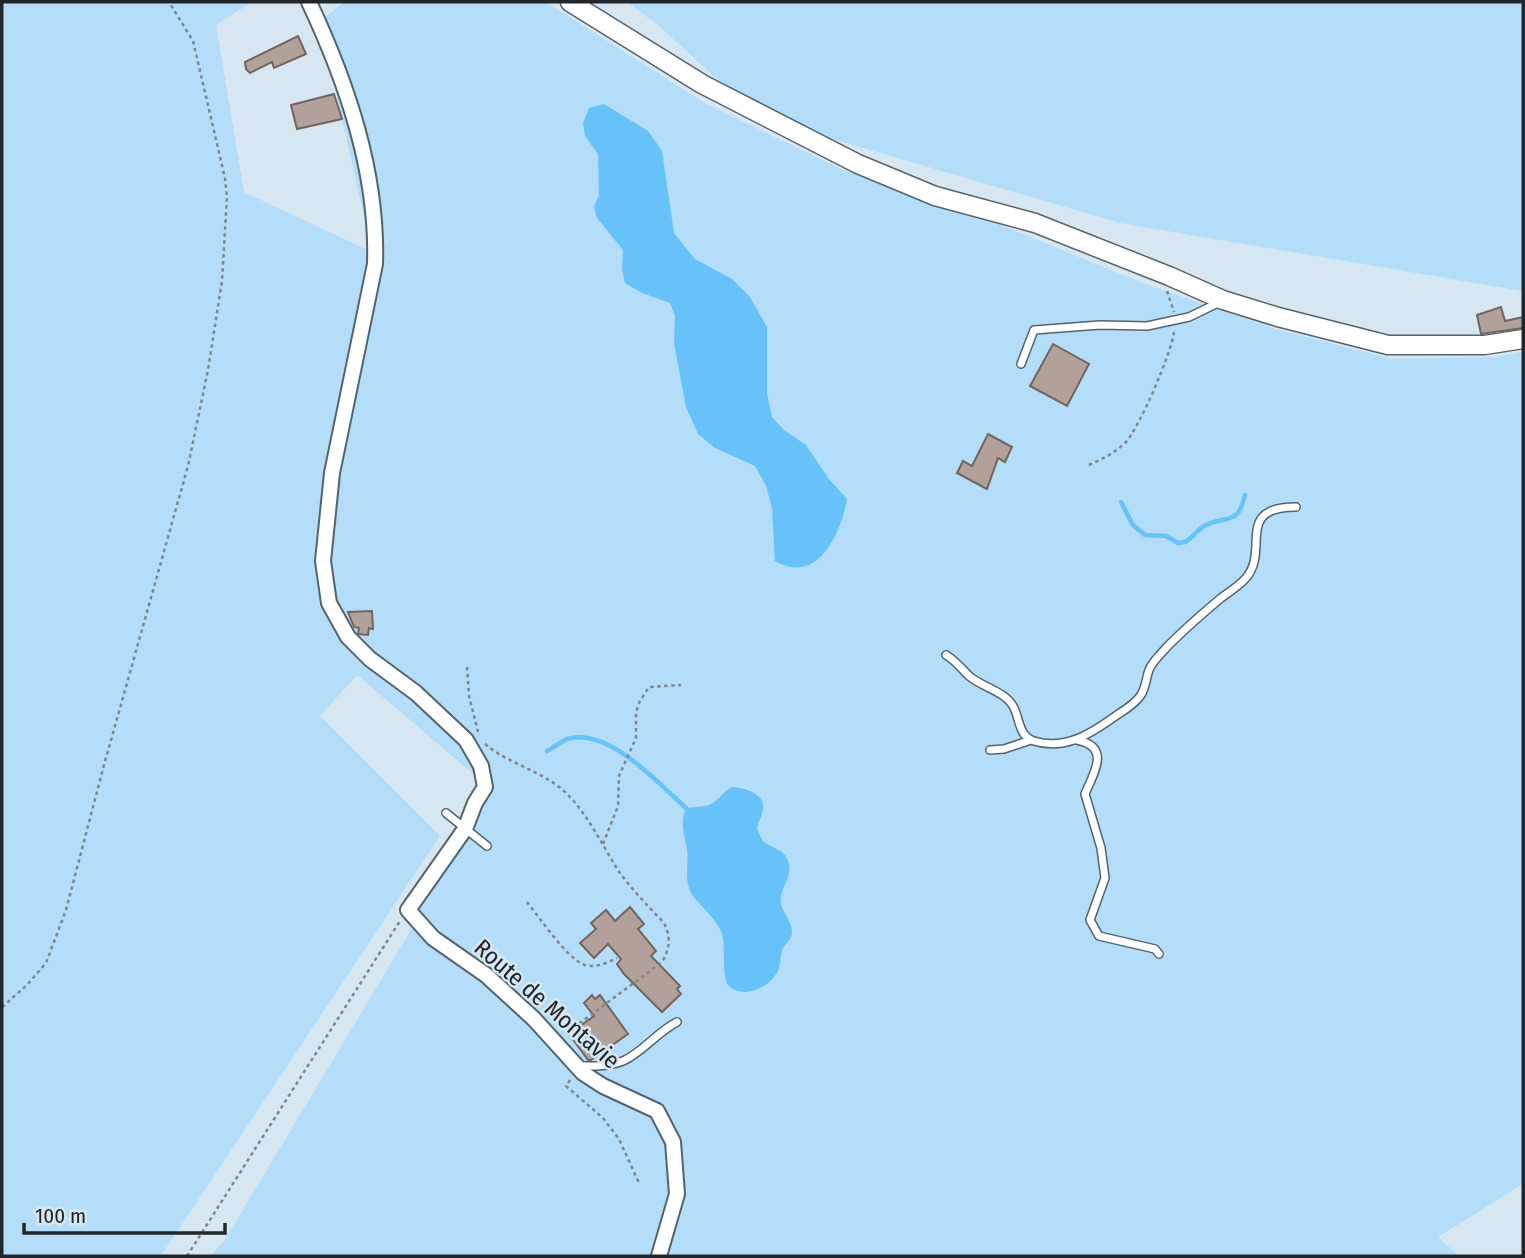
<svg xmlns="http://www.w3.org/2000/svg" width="1525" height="1258" font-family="'Fira Sans Condensed',sans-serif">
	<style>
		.green { fill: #b3ddf8 }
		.water { fill: #66c2f9 }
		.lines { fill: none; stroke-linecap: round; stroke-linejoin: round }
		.stream { stroke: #66c2f9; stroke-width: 4.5 }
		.building { fill: #b1a19a; stroke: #73645d; stroke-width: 2 }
		.service-casing { stroke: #55636c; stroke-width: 10 }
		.minor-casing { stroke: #55636c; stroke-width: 18 }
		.tertiary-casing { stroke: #55636c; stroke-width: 21 }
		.path { stroke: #7d878e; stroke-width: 2.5; stroke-dasharray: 3.5 3.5; stroke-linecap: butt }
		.service { stroke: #fff; stroke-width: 7 }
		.minor { stroke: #fff; stroke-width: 14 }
		.tertiary { stroke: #fff; stroke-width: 18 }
		.labels { text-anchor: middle; stroke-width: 5; stroke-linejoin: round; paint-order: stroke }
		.street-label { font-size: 24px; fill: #21262a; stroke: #d7e7f1 }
	</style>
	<rect width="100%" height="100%" fill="#d7e7f1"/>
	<path class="green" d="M2,2H252L216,25L244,192L372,252L320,21L344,2H546L703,102L841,169L972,213L1145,284L1276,329L1392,359L1496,357L1523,352V1184L1438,1237L1459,1256H209L223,1243L408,935L483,782L357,675L320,716L440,836L161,1256H2Z
		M627,2H1523V291L1120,223L812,133L731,92L658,25Z"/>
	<path class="water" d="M604,104L648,131L662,151L674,233L695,259L732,279L750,297L767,327V393L772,417L784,430L806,445L829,479L847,499C841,533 818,586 775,561L772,508L766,486L755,466L715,448L698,434L686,407L674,343L675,315L670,303L642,293L625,283L622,269L623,250L597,218L594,207L599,195L598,154L585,136L583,123L589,108Z
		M732,787C744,788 766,793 763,810C762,816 758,822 757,828C759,833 761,839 764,842C774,849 784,849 788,861C793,876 783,883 781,897C778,912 796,921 791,937C789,942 784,945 782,950C780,957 781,965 778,971C770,987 744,1000 729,986C721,979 726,947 722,934C717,919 703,909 693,896C683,881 689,866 687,850C685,834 679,824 686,808C693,807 702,807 709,805C719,801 723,791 732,787Z"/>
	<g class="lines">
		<path class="stream" d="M1121,502L1133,525L1145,535L1166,536L1178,543L1185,542C1193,538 1199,527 1208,524C1230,516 1238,524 1245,495
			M547,751C555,747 563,739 571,738C612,731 658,783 686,808"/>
	</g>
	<path class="building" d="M298,36L306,54L274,68L272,62L250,73L246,69L245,62Z
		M334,94L342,119L297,129L291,105Z
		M1501,307L1505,321L1523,317V328L1481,334L1477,315Z
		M1053,344L1089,364L1067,406L1030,386Z
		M988,434L1012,447L1005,462L998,458L987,489L957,473L963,461L972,466Z
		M372,611L373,629L369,628L368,635L358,634L359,628L354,627L348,612Z
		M630,907L644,924L638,929L656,951L651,956L680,986L677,989L681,994L662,1012L624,974L617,964L621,959L608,944L594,958L580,943L596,929L591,923L606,910L615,921Z
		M592,995L595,999L600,995L628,1034L591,1060H588L569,1034L594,1016L584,1003Z"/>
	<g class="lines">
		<defs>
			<path id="service" d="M1021,364L1034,330L1100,325L1147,326L1189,317L1220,302
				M946,655C956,661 961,668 969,676C982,687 1004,691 1013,706C1020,718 1018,736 1034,741C1065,751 1092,733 1117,715C1125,710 1136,703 1141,695C1146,687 1146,678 1149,670C1152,662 1160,655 1165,649C1182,631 1202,614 1221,598C1229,592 1239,586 1246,578C1270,550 1234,507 1296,507
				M1077,740C1112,747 1093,774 1085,794L1101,848L1105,878L1090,920L1099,936L1155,949L1159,954
				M990,750L1004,749L1031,740
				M446,813L487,846
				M578,1066C593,1066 608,1067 623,1061C642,1053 657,1032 677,1022"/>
			<path id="minor" d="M309,2C347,83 378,173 375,264L332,473L323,561L329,603L348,637L370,659L416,693L466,740L481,766L485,787L475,803L465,829L408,910L433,938L486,975L534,1019L583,1073L603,1086L657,1111L673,1142L677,1194L659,1256"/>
			<path id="tertiary" d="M570,2L702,84L858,164L935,196L1035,223L1169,276L1223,300L1278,317L1388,345H1485L1523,339"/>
		</defs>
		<use href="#service" class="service-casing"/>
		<use href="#minor" class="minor-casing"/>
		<use href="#tertiary" class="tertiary-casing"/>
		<path class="path" d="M1167,291L1174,312
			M1089,465C1102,459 1115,453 1126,442C1140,426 1171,354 1174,332
			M467,667L469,696L478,732
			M485,744C510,765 544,771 567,794C589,816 602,845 618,870C631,889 648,906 664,923C671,937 670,949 662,962L565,1034
			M603,844L618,806L619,776L636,738V712L640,701L649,687L681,685
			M527,902C539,917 568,960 585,965C596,968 607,963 617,958
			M2,1007L27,985L46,963L66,910L104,765L188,466L208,370L222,281L227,197L225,178L193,41L169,2
			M570,1080L566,1086L603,1118L619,1139L639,1183
			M187,1256L400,921"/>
		<use href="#service" class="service"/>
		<use href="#minor" class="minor"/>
		<use href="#tertiary" class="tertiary"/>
	</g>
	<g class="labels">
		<g class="street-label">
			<text transform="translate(547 1004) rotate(41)" y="8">Route de Montavie</text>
		</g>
	</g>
	<rect width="1525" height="1258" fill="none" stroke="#21262a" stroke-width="7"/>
	<path d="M24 1223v10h201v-10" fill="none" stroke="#21262a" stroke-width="3.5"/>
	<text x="35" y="1223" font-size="21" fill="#21262a" stroke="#d7e7f1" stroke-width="5" paint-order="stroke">100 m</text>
</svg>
